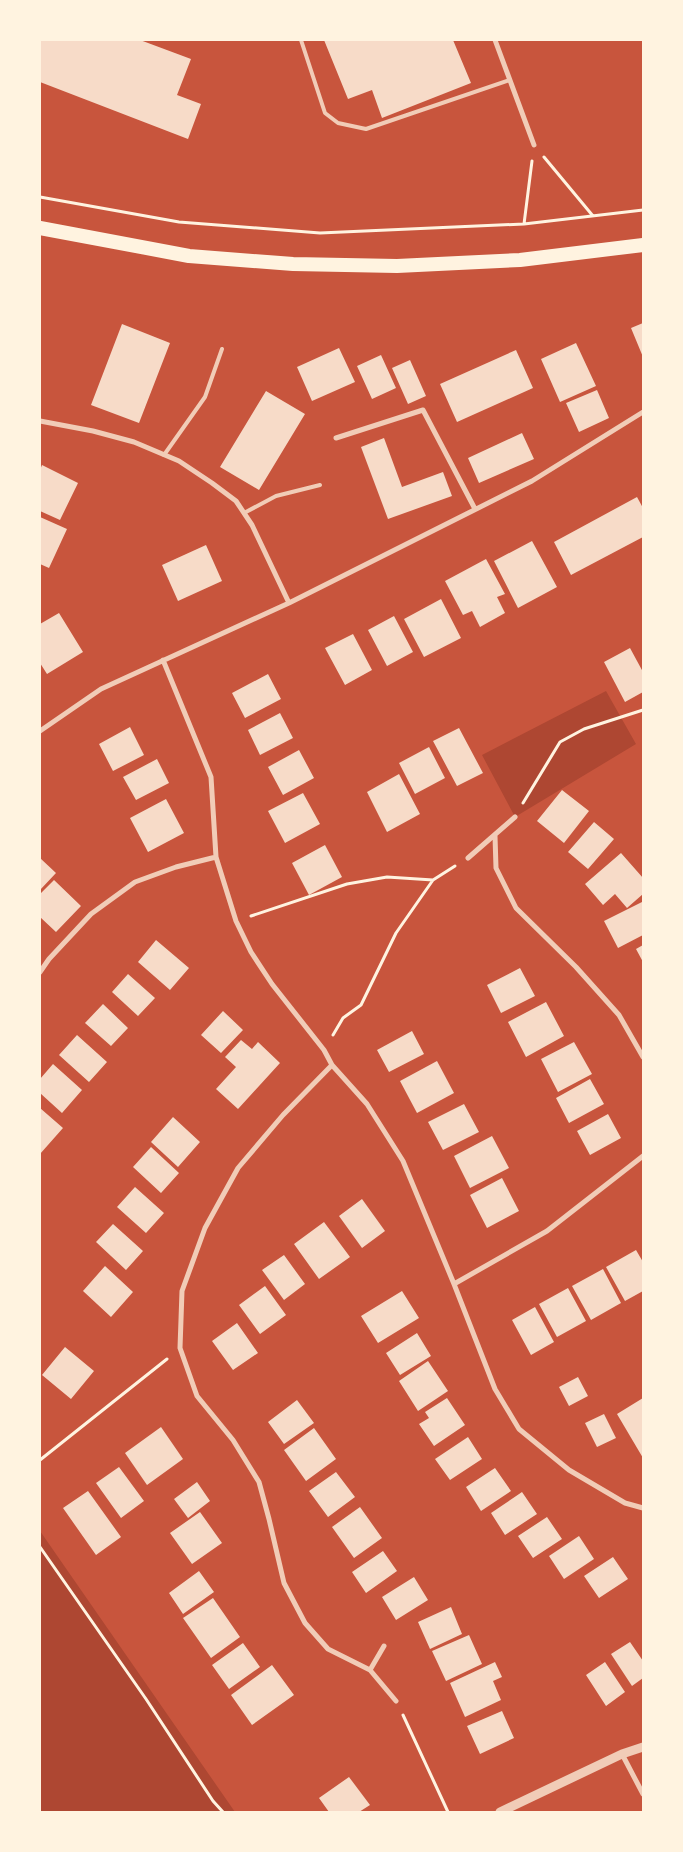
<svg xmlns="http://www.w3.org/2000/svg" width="683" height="1852" font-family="'Noto Sans',sans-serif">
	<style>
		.green { fill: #ae4732 }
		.building { fill: #f7dbc8 }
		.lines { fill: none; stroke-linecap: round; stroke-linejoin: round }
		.path { stroke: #fff3e0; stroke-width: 3 }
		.service { stroke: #f1ccb7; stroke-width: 4 }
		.minor { stroke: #f1ccb7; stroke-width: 5 }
		.tertiary { stroke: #f1ccb7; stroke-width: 9 }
		.trunk { stroke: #fff3e0; stroke-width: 14 }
	</style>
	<rect width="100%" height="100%" fill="#c8553d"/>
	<path class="green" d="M606,691L636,744L515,817L482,755Z
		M40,1531L235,1812H40Z"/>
	<path class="building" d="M40,40H140L191,59L177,95L201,104L188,139L40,82Z
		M324,40H453L471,83L382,118L372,90L348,99Z
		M643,323V357L631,328Z
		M122,324L170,343L139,423L91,405Z
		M576,343L596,386L560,402L541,359Z
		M339,348L355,382L312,401L297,367Z
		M516,350L533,388L457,422L440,384Z
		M381,355L396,388L372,399L357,366Z
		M410,360L426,396L408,404L392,368Z
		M597,390L609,418L579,432L566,403Z
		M266,391L305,414L259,490L220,467Z
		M522,433L534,459L479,483L468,458Z
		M384,438L402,487L443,472L452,496L388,519L361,447Z
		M42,465L78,483L60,520L40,511V470Z
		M637,497L643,508V537L571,575L554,542Z
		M40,517L67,529L49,568L40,564Z
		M532,541L557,587L518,608L494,561Z
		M206,545L222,581L178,601L162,565Z
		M486,559L505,594L497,597L505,613L480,627L472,611L463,615L445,581Z
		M441,599L461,638L424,657L404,619Z
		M59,613L83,652L47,674L40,663V624Z
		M394,616L413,652L387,666L368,630Z
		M353,634L372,670L345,685L325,648Z
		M630,648L643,672V692L625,702L604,662Z
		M268,674L281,699L245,718L232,693Z
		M280,713L293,738L260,755L248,730Z
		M130,727L144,755L113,771L99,744Z
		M459,728L483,773L457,786L433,741Z
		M429,747L445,778L415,794L399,763Z
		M299,750L314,778L283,795L268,767Z
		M157,759L169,783L136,800L123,777Z
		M399,774L420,814L387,832L367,792Z
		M562,790L589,811L564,843L537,821Z
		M303,793L320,824L285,843L268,811Z
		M166,799L184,833L148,852L130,818Z
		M594,822L614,839L588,869L568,852Z
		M325,845L342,877L309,895L292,863Z
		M621,853L643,878V894L627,908L615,894L603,905L585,884Z
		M40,858L56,873L40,890Z
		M54,880L81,906L56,932L40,917V894Z
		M642,902L643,935L618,948L604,921Z
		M156,940L189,968L170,990L138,962Z
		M643,945V962L636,949Z
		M520,968L535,996L501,1013L487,985Z
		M128,974L155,998L138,1016L112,992Z
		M546,1002L564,1036L526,1057L508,1022Z
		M103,1004L128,1028L111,1046L85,1023Z
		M223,1011L243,1030L221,1053L201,1035Z
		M412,1031L424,1054L389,1072L377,1050Z
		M77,1035L107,1062L89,1082L59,1055Z
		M241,1040L252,1049L258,1042L280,1063L238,1109L216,1089L236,1067L225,1057Z
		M574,1042L592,1074L558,1092L541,1059Z
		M437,1061L454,1093L417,1113L400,1081Z
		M53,1064L82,1090L62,1113L40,1093V1079Z
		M590,1079L604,1104L569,1123L556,1098Z
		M464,1104L479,1132L443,1150L428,1122Z
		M40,1108L63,1128L40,1154Z
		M608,1114L621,1138L590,1155L577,1131Z
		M173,1117L200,1142L178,1167L151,1142Z
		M492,1136L509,1168L470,1188L454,1156Z
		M151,1147L179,1173L161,1193L133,1167Z
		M502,1178L519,1211L487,1228L470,1195Z
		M135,1187L164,1213L146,1233L117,1207Z
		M362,1199L385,1231L362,1248L339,1216Z
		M324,1222L350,1257L319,1279L294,1244Z
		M113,1224L143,1251L126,1270L96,1242Z
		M636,1250L643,1262V1291L625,1301L606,1267Z
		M284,1255L305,1284L284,1300L262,1270Z
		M105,1266L133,1292L111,1317L83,1291Z
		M603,1269L621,1303L591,1320L572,1286Z
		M265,1286L286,1315L260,1334L239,1305Z
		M568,1288L586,1321L557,1337L539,1304Z
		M402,1291L419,1318L378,1343L361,1316Z
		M535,1307L554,1342L531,1355L512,1320Z
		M237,1323L258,1353L233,1370L212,1341Z
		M417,1333L431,1356L400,1375L386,1353Z
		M65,1347L94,1371L71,1399L42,1375Z
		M428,1361L448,1391L418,1411L399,1381Z
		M578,1377L588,1396L569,1406L559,1387Z
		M447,1398L465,1425L434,1446L419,1424L429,1418L425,1412Z
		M643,1398V1458L617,1414Z
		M297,1400L314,1423L284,1444L268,1422Z
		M604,1414L616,1438L597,1447L585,1423Z
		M161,1427L183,1459L147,1485L125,1453Z
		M314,1428L336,1459L306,1481L284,1450Z
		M468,1437L482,1459L450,1480L435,1459Z
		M119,1467L144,1501L121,1518L96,1483Z
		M495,1468L511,1491L481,1511L466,1487Z
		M336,1472L355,1497L328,1517L309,1491Z
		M197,1482L210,1501L188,1518L174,1499Z
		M88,1491L121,1537L96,1555L63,1508Z
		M522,1492L537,1514L505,1535L491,1513Z
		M360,1507L382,1538L354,1558L332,1527Z
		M200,1512L222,1543L192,1564L170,1533Z
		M547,1517L562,1539L533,1558L518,1536Z
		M579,1536L594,1559L564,1579L549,1556Z
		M383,1551L397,1571L366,1593L352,1572Z
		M613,1557L628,1579L599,1598L584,1576Z
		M199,1571L214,1592L183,1614L169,1593Z
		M414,1577L428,1600L396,1620L382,1597Z
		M213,1598L240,1637L211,1658L183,1618Z
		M451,1607L462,1634L430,1649L418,1622Z
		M469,1635L482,1664L446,1681L432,1651Z
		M630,1642L643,1661V1678L632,1686L611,1654Z
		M243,1643L260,1667L229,1689L212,1665Z
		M495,1662L502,1677L493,1681L501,1700L465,1717L450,1683Z
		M605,1662L625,1692L606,1706L586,1675Z
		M272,1665L294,1695L252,1725L231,1695Z
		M502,1711L514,1738L480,1754L467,1726Z
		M349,1777L370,1805L359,1812H329L319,1798Z"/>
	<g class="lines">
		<path class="path" d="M544,157L593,216
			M40,197L179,222L320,233L524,224L643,210
			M524,224L532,161
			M523,803L560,742L584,729L643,710
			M251,916L347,884L387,877L433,880L455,866
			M333,1035L343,1018L361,1005L396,933L433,880
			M40,1460L167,1359
			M40,1547L146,1699L213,1801L223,1812
			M403,1715L448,1812"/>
		<path class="service" d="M301,40L325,113L338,123L366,129L510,80
			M164,455L205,397L222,349
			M244,513L276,496L320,485"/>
		<path class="minor" d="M495,40L534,145
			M40,421L93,431L134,442L179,461L212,483L236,501L252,525L289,603
			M336,438L423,410L475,509
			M163,660L211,777L216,857L236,921L251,952L272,984L324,1050L332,1065L367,1104L403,1161L454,1284L495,1389L519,1429L569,1470L625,1503L643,1508
			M40,731L101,689L289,603L532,481L643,412
			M495,836L496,868L516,908L576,967L619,1015L643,1057
			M468,858L515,817
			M40,972L49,959L91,914L135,882L176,867L216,857
			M332,1065L283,1115L238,1168L205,1228L182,1291L180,1348L197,1396L233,1440L259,1482L269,1519L284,1583L305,1623L328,1649L370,1670L396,1701
			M454,1284L547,1231L643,1156
			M370,1670L384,1646
			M622,1754L643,1794"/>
		<path class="tertiary" d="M500,1812L622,1754L643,1747"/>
		<path class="trunk" d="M40,228L189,256L293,264L397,266L520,260L643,245"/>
	</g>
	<rect width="683" height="1852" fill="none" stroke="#fff3e0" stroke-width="82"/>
</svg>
